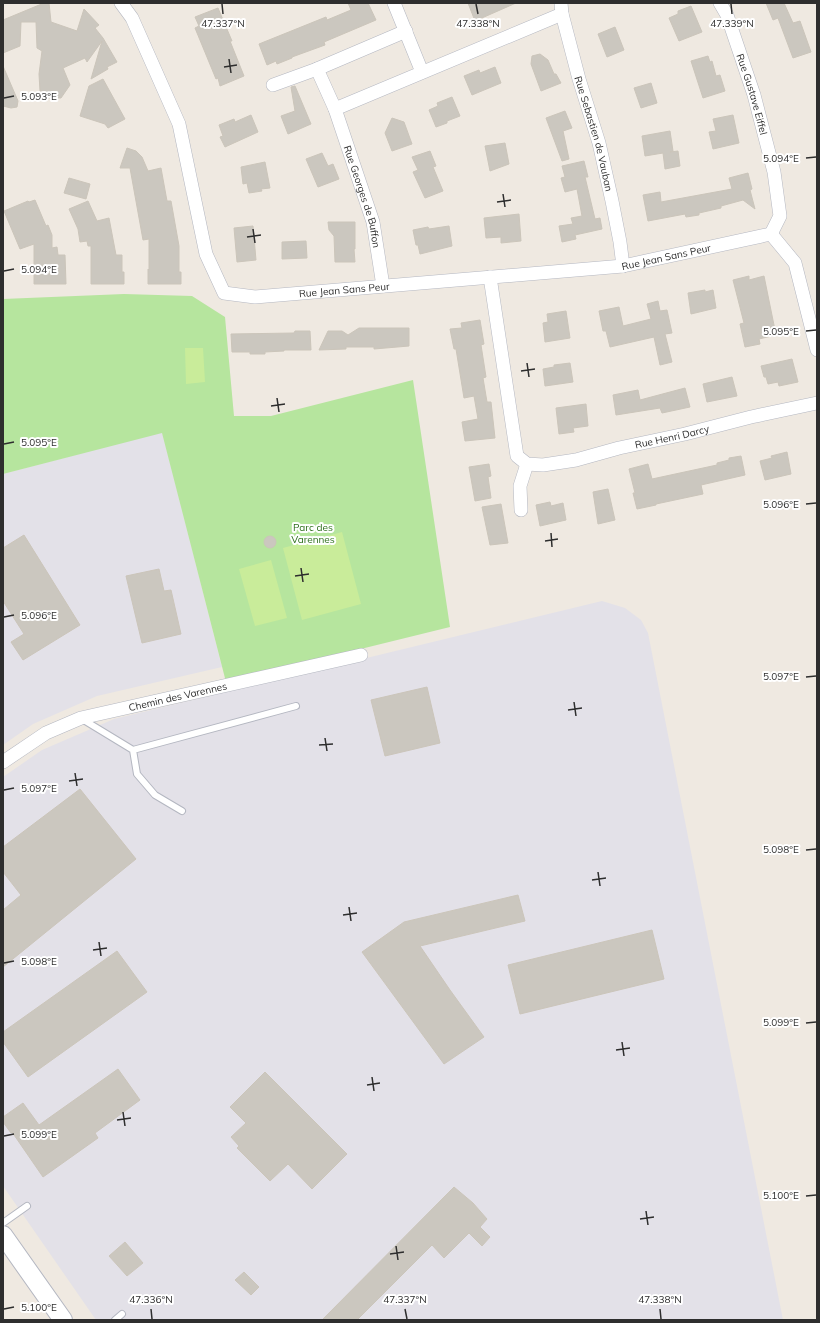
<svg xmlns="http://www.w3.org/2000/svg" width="820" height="1323" font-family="Mulish,sans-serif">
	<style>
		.industrial { fill: #e3e1e8 }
		.green { fill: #b6e59e }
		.pitch { fill: #c9ec9a }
		.building { fill: #cbc7bf; stroke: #cbc5ba }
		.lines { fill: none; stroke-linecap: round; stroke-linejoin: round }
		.service-casing { stroke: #b4b7c1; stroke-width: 8 }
		.minor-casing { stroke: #b4b7c1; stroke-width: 14 }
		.secondary-casing { stroke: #b4b7c1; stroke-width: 20 }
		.service { stroke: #fff; stroke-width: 6 }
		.minor { stroke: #fff; stroke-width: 13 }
		.secondary { stroke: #fff; stroke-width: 18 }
		.ticks { fill: none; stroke: #2e2e2e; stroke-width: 1.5 }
		.labels { text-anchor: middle; stroke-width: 4; stroke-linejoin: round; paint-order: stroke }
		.street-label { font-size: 10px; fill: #2e2e2e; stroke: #fff }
		.park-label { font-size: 10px; fill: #2c6e1b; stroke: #fff }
		.ticks-label { font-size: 10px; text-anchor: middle; fill: #2e2e2e; stroke: #fff; stroke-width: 4; stroke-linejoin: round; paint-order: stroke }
	</style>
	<rect width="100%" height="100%" fill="#efe9e1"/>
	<path class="industrial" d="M162,432L222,667L97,696L33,724L3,745V474Z
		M602,601L625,608L641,620L648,633L783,1320H96L3,1186V777L42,750L114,719Z"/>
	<path class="green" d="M124,294L192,296L225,317L234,416H271L413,380L450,627L226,682L162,433L3,474V299Z"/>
	<path class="pitch" d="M185,348H203L205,382L186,384Z
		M342,532L361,604L302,620L283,548Z
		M271,560L287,618L255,626L239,569Z"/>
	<path class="building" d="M44,3H49L51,22L77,31L84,9L99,25L95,28L103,38L117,62L107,67L108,69L91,79L102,41L87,62L85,58L63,68L70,85L61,98H45V91H40L39,74L42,51L37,48L36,22H21L20,46L3,53V20Z
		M348,3H368L376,20L324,42L325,45L292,57V58L277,64L276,61L267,65L259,44L326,17L327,20L351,10Z
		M468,3H516L475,21Z
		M766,3H784L793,23L800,21L811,52L793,58L778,18L773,20Z
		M691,6L702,32L679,41L669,18L678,14V11Z
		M218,8L232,41H230L244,76L220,86L218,78L216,79L195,28L199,26L195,17Z
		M615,27L624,50L607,57L598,34Z
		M540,54L548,60L554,74H556L561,83L541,91L531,64L532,56Z
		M708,56L710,62L712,61L716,76L720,75L725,91L703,98L691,61Z
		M3,66L18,101L17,107L11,108L3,106Z
		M495,67L501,83L472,95L464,76L479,70L480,73Z
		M103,79L125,119L108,128L105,124L80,116L89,86Z
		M651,83L657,103L641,108L634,88Z
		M295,86L311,124L288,134L281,116L295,111L291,87Z
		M452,97L460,116L447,121V123L436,127L429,110L438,106L437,103Z
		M565,111L572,128L563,131L569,159L562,161L546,118Z
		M251,115L258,132L225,147L220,137L223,136L219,125L234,119L235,122Z
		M733,115L739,143L713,149L709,132L716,131L713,119Z
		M392,118L404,122L412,144L392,151L385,133Z
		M670,131L673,151L670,152L678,151L680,166L665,169L663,153L645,156L642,136Z
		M505,143L509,164L490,171L485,146Z
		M127,148L136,151L142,157L148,171L161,168L167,201H171L179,246V272H181V284H148V269L149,270V239L143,240L130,168H120Z
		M430,151L436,166L433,167L443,191L425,198L413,172L418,170L412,157Z
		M322,153L328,166L333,164L339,179L318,187L306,159Z
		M584,161L588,177H585L595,219L600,218L602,229L575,235L576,239L562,242L559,226L573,224L571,218L582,216L577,189L565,192L561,178L565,177L562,166Z
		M265,162L270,188L261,189L262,191L249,193L247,183L243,184L241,167Z
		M748,173L752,189L750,190L755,209L743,200L721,206V208L699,213V215L686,217L685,214L648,221L643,195L660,192L661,202L732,189L729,178Z
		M69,178L90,184L86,199L64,193Z
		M35,200L46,226L48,225L52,235V248L57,247L58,255H65L66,284H34V244L20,249L4,211L28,201L29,202Z
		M88,201L97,221L109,218L116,255H122V272H124V284H91V246H88L87,241L80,242L78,229L69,209Z
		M519,214L521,241L501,243V237L486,238L484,218Z
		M328,222H355V249H354L355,262H335L334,236L329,230Z
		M253,226L256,260L237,262L234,228Z
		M449,226L452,246L420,254L418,245H416L413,230L428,227L429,229Z
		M306,241L307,258L282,259V242Z
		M749,276V280L764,276L776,335L759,339L760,344L745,347L740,324L744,323L733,280Z
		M705,290V292L713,290L716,308L691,314L688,293Z
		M658,301L660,311L667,310L672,333L665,334L672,362L660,365L654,337L610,347L606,331H603L599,311L619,307L623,326L651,319L647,304Z
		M566,311L570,338L545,342L543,323L548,322L547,314Z
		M480,320L484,344L481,345L486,377L483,378L487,402H491L495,438L465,441L462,422L478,419L474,396L464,398L456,349H454L450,329L462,328L461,323Z
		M359,328H409V346L374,349V347H346V349L319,350L328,331H342L348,335Z
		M295,331H310L311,350H284V351L265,352V354H250V352H232L231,334L294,333Z
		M792,359L798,382L779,386L778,382L768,384L766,377H764L761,366Z
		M570,363L573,382L545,386L543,369L554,367V365Z
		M732,377L737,396L707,402L703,384Z
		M685,388L690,407L662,413L660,408L616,415L613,395L638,390L640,400Z
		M586,404L588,426L573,428L574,432L559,434L556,408Z
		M787,452L791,474L765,480L760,461L772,458L771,456Z
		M741,456L745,475L701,485L703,494L656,504V505L637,509L633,493H635L629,469L648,464L652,479L717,465V463L729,460V458Z
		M489,464L491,476L488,477L491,498L475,501L469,467Z
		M608,489L615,520L598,524L593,492Z
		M550,502L551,506L563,503L566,520L540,526L536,505Z
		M501,504L508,543L490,545L482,507Z
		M24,535L80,625L23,660L11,642L24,634L3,601V548Z
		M264 542a6 6 0 1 1 12 0a6 6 0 1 1-12 0Z
		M159,569L164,591L171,590L181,634L142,643L126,576Z
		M427,687L440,743L385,756L371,700Z
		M80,789L136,859L3,967V910L21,895L3,872V847Z
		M518,895L525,921L420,946L450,990L484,1037L444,1064L362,952L404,922Z
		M652,930L664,979L520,1014L508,965Z
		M117,951L147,992L28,1077L3,1042V1032Z
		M118,1069L140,1100L95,1133L98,1138L43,1177L12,1132L11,1133L3,1122V1117L23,1103L39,1125Z
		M265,1072L347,1154L312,1189L288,1164L270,1181L237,1148L239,1146L231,1137L246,1123L230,1107Z
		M454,1187L473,1203L487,1219L480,1227L490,1237L482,1246L469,1233L444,1258L432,1245L357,1320H322Z
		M125,1242L143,1263L127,1276L109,1256Z
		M244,1272L259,1287L251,1295L235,1280Z"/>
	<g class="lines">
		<defs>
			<path id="service" d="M82,719L133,750L137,774L155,795L182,811
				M133,750L296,706
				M3,1223L27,1206
				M115,1320L122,1314"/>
			<g id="minor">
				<path id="s1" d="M121,3L132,18L179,124L206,254L224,293L255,297L623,266L771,234"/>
				<path d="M394,3L422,72"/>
				<path id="s2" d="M561,3L562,14L579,79L599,143L612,201L620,242L623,266"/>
				<path id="s3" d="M720,3L727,15L754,95L774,172L780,216L771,234"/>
				<path d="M406,31L317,69L335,109L562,14"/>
				<path d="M273,85L317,69"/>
				<path id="s4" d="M335,109L373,222L383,286"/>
				<path d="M771,234L795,263L817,350"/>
				<path id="s5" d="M490,277L517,456L527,464L543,465L576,460L619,448L685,434L751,417L817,403"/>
				<path d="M521,510L520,486L527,464"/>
				<path id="s6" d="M3,762L46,733L81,718L361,655"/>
			</g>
			<path id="secondary" d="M3,1235L63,1320"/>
		</defs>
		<use href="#service" class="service-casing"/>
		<use href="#minor" class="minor-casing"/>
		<use href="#secondary" class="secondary-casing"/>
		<use href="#service" class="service"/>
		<use href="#minor" class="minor"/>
		<use href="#secondary" class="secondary"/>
	</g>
	<path class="ticks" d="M222,4L223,14M476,4L478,14M731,4L732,14M229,59L231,73M224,67L237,65M4,98L14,96M806,158L816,157M503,194L505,207M497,202L511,200M253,229L255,243M247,237L261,235M4,271L14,269M806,331L816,330M527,363L529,377M521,371L535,369M277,398L279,412M271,406L285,404M4,444L14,442M806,504L816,503M551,533L552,547M545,541L558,539M301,568L303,582M295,576L309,574M4,617L14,615M806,677L816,676M574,702L576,716M568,710L582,708M325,738L327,751M319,745L333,744M75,773L77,786M69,781L83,779M4,790L14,788M806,850L816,849M598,872L600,886M592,880L606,878M349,907L351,921M343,915L357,913M99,942L101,956M93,950L107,948M4,963L14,961M806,1023L816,1022M622,1042L624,1056M616,1050L630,1048M372,1077L374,1091M367,1085L380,1083M123,1112L125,1126M117,1120L131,1118M4,1136L14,1134M806,1196L816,1195M646,1211L648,1225M640,1219L654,1217M396,1246L398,1260M390,1254L404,1252M4,1309L14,1307M151,1309L152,1319M405,1309L407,1319M660,1309L661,1319"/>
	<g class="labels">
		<g class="street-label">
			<text dy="4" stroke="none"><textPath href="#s3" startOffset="97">Rue Gustave Eiffel</textPath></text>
			<text dy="4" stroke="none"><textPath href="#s2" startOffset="135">Rue Sebastien de Vauban</textPath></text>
			<text dy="4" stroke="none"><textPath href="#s4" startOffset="92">Rue Georges de Buffon</textPath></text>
			<text dy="4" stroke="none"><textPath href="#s1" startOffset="755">Rue Jean Sans Peur</textPath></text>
			<text dy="4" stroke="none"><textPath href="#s1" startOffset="431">Rue Jean Sans Peur</textPath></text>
			<text dy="4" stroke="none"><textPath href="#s5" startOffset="342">Rue Henri Darcy</textPath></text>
			<text dy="4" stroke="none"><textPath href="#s6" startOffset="189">Chemin des Varennes</textPath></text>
		</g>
		<g class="park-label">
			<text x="313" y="531">Parc des<tspan x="313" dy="12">Varennes</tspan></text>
		</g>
	</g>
	<g class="ticks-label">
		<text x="223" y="27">47.337°N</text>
		<text x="478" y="27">47.338°N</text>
		<text x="732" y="27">47.339°N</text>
		<text x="39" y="100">5.093°E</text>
		<text x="781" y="162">5.094°E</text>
		<text x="39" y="273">5.094°E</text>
		<text x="781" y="335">5.095°E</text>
		<text x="39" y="446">5.095°E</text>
		<text x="781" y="508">5.096°E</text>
		<text x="39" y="619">5.096°E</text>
		<text x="781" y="680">5.097°E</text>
		<text x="39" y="792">5.097°E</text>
		<text x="781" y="853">5.098°E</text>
		<text x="39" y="965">5.098°E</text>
		<text x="781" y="1026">5.099°E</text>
		<text x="39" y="1138">5.099°E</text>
		<text x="781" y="1199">5.100°E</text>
		<text x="151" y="1303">47.336°N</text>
		<text x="405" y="1303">47.337°N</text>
		<text x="660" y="1303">47.338°N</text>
		<text x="39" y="1311">5.100°E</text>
	</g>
	<rect width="820" height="1323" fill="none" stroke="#2e2e2e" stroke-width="8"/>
</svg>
